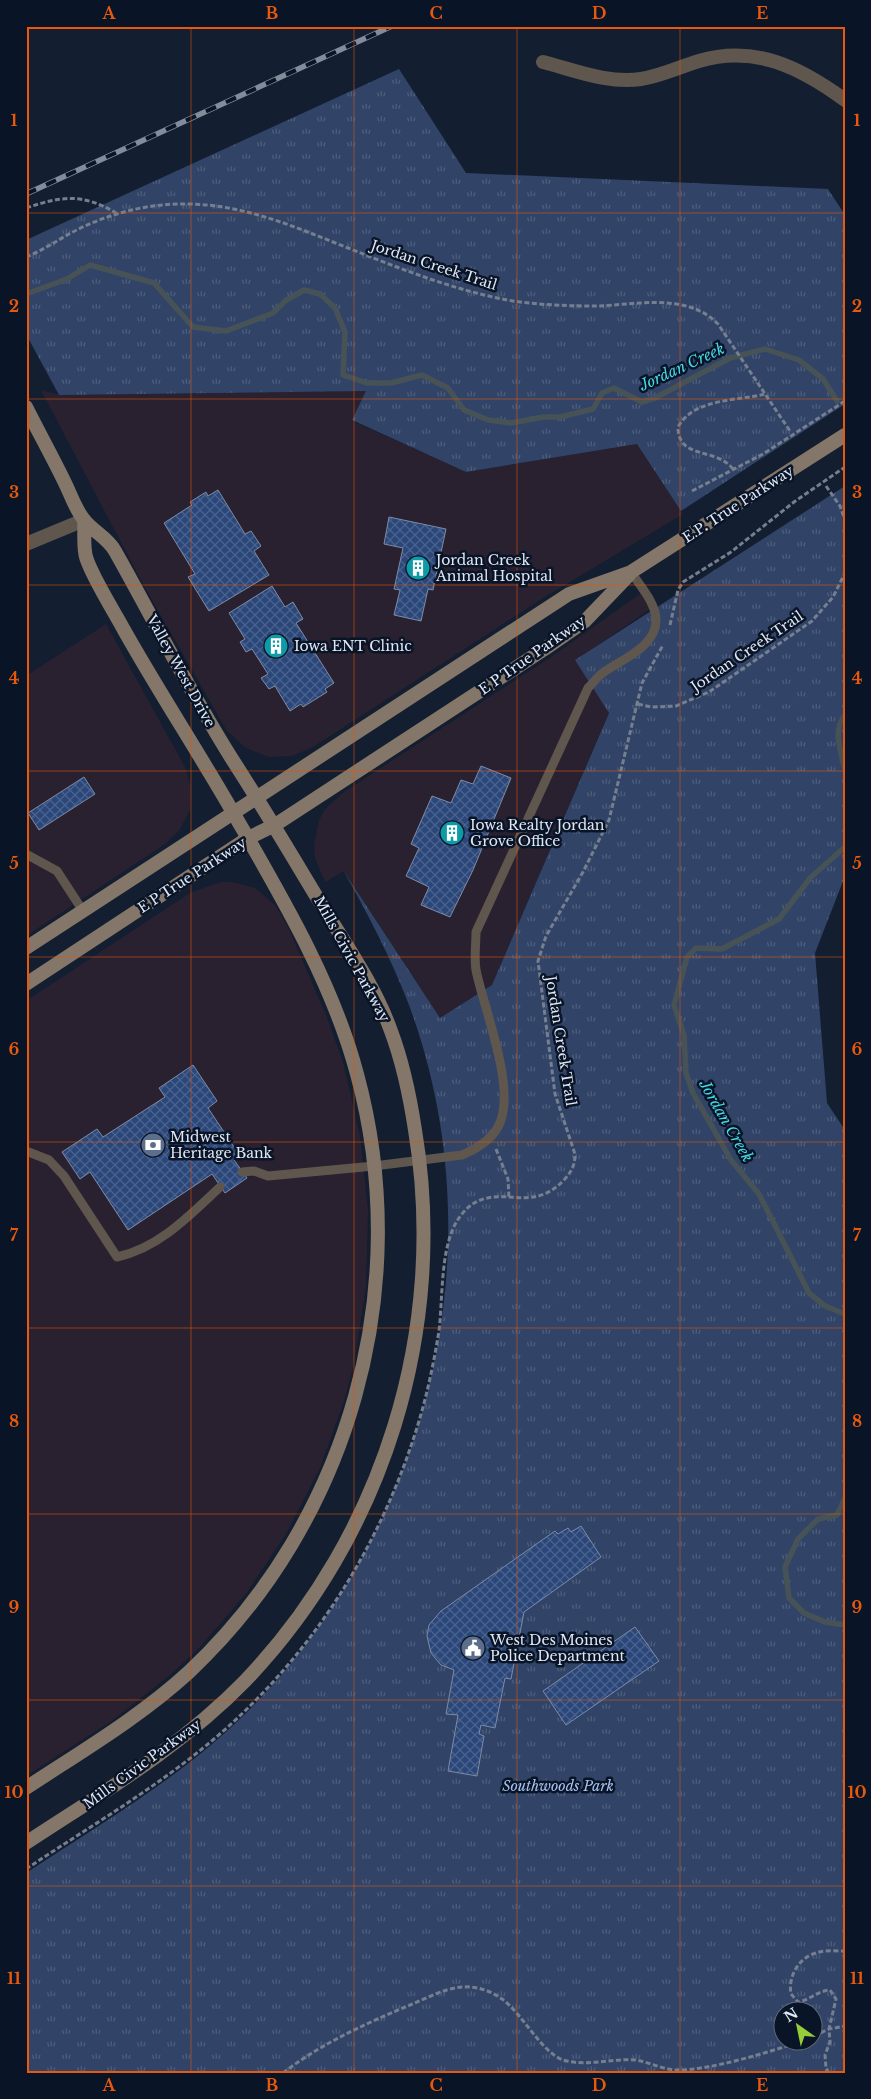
<svg xmlns="http://www.w3.org/2000/svg" width="871" height="2099" font-family="'Libre Baskerville',serif">
	<style>
		.commercial { fill: #2a2130 }
		.park { fill: url(#park-tufts); fill-rule: evenodd }
		.lines { fill: none; stroke-linecap: round; stroke-linejoin: round }
		.stream { stroke: #475256; stroke-width: 5.5 }
		.building { fill: url(#building-cross-hatch); stroke: #7d8ba4 }
		.path { stroke: #757f8f; stroke-width: 3; stroke-dasharray: 5 2.5; stroke-linecap: butt }
		.service { stroke: #5f564d; stroke-width: 9 }
		.minor { stroke: #5f564d; stroke-width: 14 }
		.secondary { stroke: #847668; stroke-width: 14 }
		.rail-casing { stroke: #828c9b; stroke-width: 5.5 }
		.rail { stroke: #0a1427; stroke-width: 4; stroke-dasharray: 11; stroke-linecap: butt }
		.grid { fill: none; stroke: #e8590c; stroke-width: 1; stroke-opacity: 0.55 }
		.labels { text-anchor: middle; stroke-width: 5; stroke-linejoin: round; paint-order: stroke }
		.street-label { font-size: 14px; fill: #dfe7f4; stroke: #0a1427 }
		.poi-label { font-size: 14px; fill: #dfe7f4; stroke: #0a1427; text-anchor: start }
		.park-label { font-size: 14px; font-style: italic; fill: #a7c2f2; stroke: #0a1427 }
		.water-label { font-size: 15px; font-style: italic; fill: #45dae9; stroke: #0a1427 }
		.neatline { fill: none; stroke: #e8590c; stroke-width: 2 }
		.grid-label { font-size: 16px; text-anchor: middle; font-weight: bold; fill: #e8590c }
	</style>
	<defs>
		<pattern id="park-tufts" width="24" height="20" patternUnits="userSpaceOnUse" patternTransform="scale(1.25)"><rect width="24" height="20" fill="#314467"/><path d="M3 7l-1-3M5 7V3M7 7l1-3M15 17l-1-3M17 17v-4M19 17l1-3" fill="none" stroke="#4e5f7d"/></pattern>
		<pattern id="building-cross-hatch" width="8" height="8" patternUnits="userSpaceOnUse" patternTransform="scale(1.25)"><rect width="8" height="8" fill="#2b477a"/><path d="M0 0l8 8M0 8l8-8" fill="none" stroke="#49628e"/></pattern>
	</defs>
	<rect width="100%" height="100%" fill="#131e31"/>
	<path class="commercial" d="M41,390L60,395L367,391L352,421L466,472L637,444L683,514L543,598L313,747L292,756L269,757L246,748L227,731L144,586Z
		M644,591L653,607L576,660L609,712L492,985L440,1018L344,871L325,882L315,858L314,845L319,820L325,809L344,792L551,657Z
		M106,624L185,767L191,788L190,810L180,829L165,844L26,936V676Z
		M221,882H232L255,888L275,905L288,927L326,1015L343,1062L360,1136L368,1211L366,1287L354,1362L345,1398L320,1468L286,1534L245,1595L197,1650L170,1675L113,1720L26,1776V1001L190,893Z"/>
	<path class="park" d="M399,69L466,173L828,189L845,215V404L681,511L637,444L466,472L352,420L366,391L59,395L26,334V240Z
		M845,486V876L815,953L827,1103L845,1130V2073H26V1873C105,1821 190,1772 256,1703C431,1520 498,1245 409,1005C391,958 368,914 343,870L440,1018L492,985L609,713L575,660ZM784,2012H814V2042H784Z"/>
	<g class="lines">
		<path class="stream" d="M26,294L67,279L90,265L154,283L193,327L226,331L273,313L285,301L304,290L320,294L335,308L345,332L343,375L367,383H391L422,375L448,388L464,410L488,420L511,423L543,417H560L593,409L602,393L614,388L642,402L655,398L730,358L765,349L799,360L823,379L837,401
			M845,715C832,730 841,752 845,770
			M845,847L811,877L779,919L722,949L696,948L687,957L674,1005L684,1035L686,1073L693,1093L731,1160L759,1194L809,1293L825,1306L845,1314
			M845,1498L837,1515L818,1519L798,1539L785,1567L789,1598L804,1613L825,1622L845,1625"/>
	</g>
	<path class="building" d="M218,490L245,534L251,531L261,546L254,551L269,575L209,611L188,577L195,574L164,523L192,505L190,502L206,492L208,496Z
		M389,517L446,529L433,590L428,589L421,621L394,615L400,590L394,589L403,548L384,544Z
		M272,586L285,607L293,602L303,619L296,623L334,683L325,689L327,692L303,707L301,704L290,711L275,686L269,689L261,678L268,674L252,649L246,652L240,642L245,639L229,613Z
		M481,766L511,778L473,870L450,917L421,905L429,887L406,876L419,848L411,844L432,796L451,803L461,780L473,784Z
		M84,777L95,794L39,830L28,813Z
		M193,1065L217,1101L208,1108L240,1156L234,1160L247,1178L225,1193L212,1174L128,1230L90,1172L80,1179L62,1152L97,1129L103,1137L165,1097L159,1088Z
		M581,1526L601,1557L524,1612L511,1679L505,1678L495,1728L481,1725L479,1734L484,1736L477,1776L448,1771L458,1715L446,1714L454,1670L441,1665L431,1653L427,1636L429,1625L441,1611L555,1531L558,1534L568,1528L571,1532Z
		M635,1627L659,1661L566,1725L543,1691Z"/>
	<g class="lines">
		<path class="path" d="M26,208C62,196 82,193 116,213
			M26,257C41,251 55,242 69,234C106,214 147,203 189,204C246,205 295,227 348,248C401,269 456,291 513,301C540,305 568,306 596,306C635,305 687,292 718,324L790,431
			M733,469C716,447 678,460 678,427C694,398 737,401 765,394
			M826,486L840,506L845,520
			M692,491L763,454L845,401
			M670,625L678,590L683,582L731,552L794,502L845,467
			M638,704L651,707L676,706L709,692L812,621L833,597L845,573
			M496,1149L508,1179L509,1199
			M26,1869C89,1827 156,1788 214,1739C313,1655 382,1544 419,1421C428,1391 434,1361 439,1331C443,1298 440,1249 457,1221C462,1213 469,1205 478,1201C508,1188 533,1212 564,1180C572,1171 575,1165 575,1154L555,1094L538,961L546,936L583,872L609,820L642,683L663,645
			M814,2036L829,2029L845,2026
			M283,2073C322,2043 365,2024 410,2005C427,1998 445,1988 463,1987C477,1986 491,1991 502,1999C522,2013 542,2053 563,2060C587,2067 611,2058 635,2060C649,2062 662,2069 675,2070C709,2071 768,2052 800,2042
			M829,2073L826,2069L825,2055L830,2042L829,2029L836,1999L830,1990C817,1991 810,2000 798,2002L791,1994C788,1977 798,1958 816,1953C824,1950 836,1951 845,1951"/>
		<path class="service" d="M26,854L57,871L83,911
			M26,1151L49,1160L64,1176L117,1257C159,1248 190,1215 220,1187
			M242,1172L254,1171L268,1176L374,1166L462,1155C475,1150 491,1140 498,1127C518,1091 484,1010 476,970C474,958 476,944 476,932L588,688C593,683 598,676 604,672C621,660 657,646 656,620C656,603 640,586 631,572"/>
		<path class="minor" d="M543,62C574,70 608,84 641,79C661,76 679,67 699,61C755,44 801,68 845,100
			M26,544L84,520"/>
		<path class="secondary" d="M26,407C39,433 53,458 65,483C71,495 76,511 85,521C94,532 108,538 115,551C154,620 189,691 232,759C263,807 292,856 321,904C346,945 375,986 391,1031C403,1063 410,1097 415,1130C448,1328 384,1536 245,1681C181,1747 102,1793 26,1843
			M26,948L569,594L631,572L845,435
			M26,984L248,838L275,825L546,648L585,621L629,575
			M26,1788C82,1751 140,1717 189,1672C350,1521 415,1287 357,1074C333,984 284,901 238,821C201,756 160,694 124,630C114,611 92,577 86,557C83,546 85,532 84,520"/>
		<defs>
			<path id="rail" d="M26,194L392,26"/>
		</defs>
		<use href="#rail" class="rail-casing"/>
		<use href="#rail" class="rail"/>
	</g>
	<path class="grid" d="M191,26V2073M354,26V2073M517,26V2073M680,26V2073M26,213H845M26,399H845M26,585H845M26,771H845M26,957H845M26,1142H845M26,1328H845M26,1514H845M26,1700H845M26,1886H845"/>
	<defs>
		<symbol id="building-disc" viewBox="-11 -11 22 22"><circle r="9.5" fill="#0f9aa8" stroke="#0a1427"/><path d="M-4-6H4V6H1V3H-1V6H-4ZM-2.5-4.3h1.7v1.8h-1.7ZM.8-4.3h1.7v1.8H.8ZM-2.5-1h1.7V.8h-1.7ZM.8-1h1.7V.8H.8Z" fill="#fff"/></symbol>
		<symbol id="bank-disc" viewBox="-11 -11 22 22"><circle r="9.5" fill="#5c6f8a" stroke="#0a1427"/><path d="M-6-4H6V4H-6ZM0-2.3a2.3 2.3 0 1 0 0 4.6a2.3 2.3 0 1 0 0-4.6Z" fill="#fff"/></symbol>
		<symbol id="civic-disc" viewBox="-11 -11 22 22"><circle r="9.5" fill="#5c6f8a" stroke="#0a1427"/><path d="M-.6-6.5H3V-4.5H.6V-3L4-1V1h2V6H-6V1h2V-1L-.6-3ZM-1.2 2.5V6h2.4V2.5Z" fill="#fff"/></symbol>
	</defs>
	<g fill-rule="evenodd">
		<use href="#building-disc" x="404" y="554" width="28" height="28"/>
		<use href="#building-disc" x="262" y="632" width="28" height="28"/>
		<use href="#building-disc" x="438" y="819" width="28" height="28"/>
		<use href="#bank-disc" x="139" y="1131" width="28" height="28"/>
		<use href="#civic-disc" x="459" y="1634" width="28" height="28"/>
	</g>
	<g class="labels">
		<g class="street-label">
			<text transform="translate(434 265) rotate(18)" y="5">Jordan Creek Trail</text>
			<text transform="translate(738 504) rotate(-33)" y="5">E.P. True Parkway</text>
			<text transform="translate(747 651) rotate(-34)" y="5">Jordan Creek Trail</text>
			<text transform="translate(532 655) rotate(-35)" y="5">E P True Parkway</text>
			<text transform="translate(181 671) rotate(61)" y="5">Valley West Drive</text>
			<text transform="translate(192 875) rotate(-33)" y="5">E P True Parkway</text>
			<text transform="translate(352 959) rotate(61)" y="5">Mills Civic Parkway</text>
			<text transform="translate(561 1041) rotate(81)" y="5">Jordan Creek Trail</text>
			<text transform="translate(142 1764) rotate(-36)" y="5">Mills Civic Parkway</text>
		</g>
		<g class="poi-label">
			<text x="436" y="565">Jordan Creek<tspan x="436" dy="16">Animal Hospital</tspan></text>
			<text x="294" y="651">Iowa ENT Clinic</text>
			<text x="470" y="830">Iowa Realty Jordan<tspan x="470" dy="16">Grove Office</tspan></text>
			<text x="170" y="1142">Midwest<tspan x="170" dy="16">Heritage Bank</tspan></text>
			<text x="490" y="1645">West Des Moines<tspan x="490" dy="16">Police Department</tspan></text>
		</g>
		<g class="park-label">
			<text x="558" y="1791">Southwoods Park</text>
		</g>
		<g class="water-label">
			<text transform="translate(682 367) rotate(-25)" y="5">Jordan Creek</text>
			<text transform="translate(726 1121) rotate(60)" y="5">Jordan Creek</text>
		</g>
	</g>
	<rect width="871" height="2099" fill="none" stroke="#0a1427" stroke-width="55"/>
	<g transform="translate(798 2026) rotate(327)"><circle r="24" fill="#0a1427" stroke="#5f6879"/>
	<path d="M0-4L9 19L0 12L-9 19Z" fill="#95cc3a"/>
	<text y="-8" font-size="14" font-weight="bold" text-anchor="middle" fill="#dfe7f4">N</text>
	</g>
	<rect x="28" y="28" width="816" height="2044" class="neatline"/>
	<g class="grid-label">
		<text x="109" y="19">A</text>
		<text x="272" y="19">B</text>
		<text x="436" y="19">C</text>
		<text x="599" y="19">D</text>
		<text x="762" y="19">E</text>
		<text x="14" y="126">1</text>
		<text x="857" y="126">1</text>
		<text x="14" y="312">2</text>
		<text x="857" y="312">2</text>
		<text x="14" y="498">3</text>
		<text x="857" y="498">3</text>
		<text x="14" y="684">4</text>
		<text x="857" y="684">4</text>
		<text x="14" y="869">5</text>
		<text x="857" y="869">5</text>
		<text x="14" y="1055">6</text>
		<text x="857" y="1055">6</text>
		<text x="14" y="1241">7</text>
		<text x="857" y="1241">7</text>
		<text x="14" y="1427">8</text>
		<text x="857" y="1427">8</text>
		<text x="14" y="1613">9</text>
		<text x="857" y="1613">9</text>
		<text x="14" y="1798">10</text>
		<text x="857" y="1798">10</text>
		<text x="14" y="1984">11</text>
		<text x="857" y="1984">11</text>
		<text x="109" y="2091">A</text>
		<text x="272" y="2091">B</text>
		<text x="436" y="2091">C</text>
		<text x="599" y="2091">D</text>
		<text x="762" y="2091">E</text>
	</g>
</svg>
